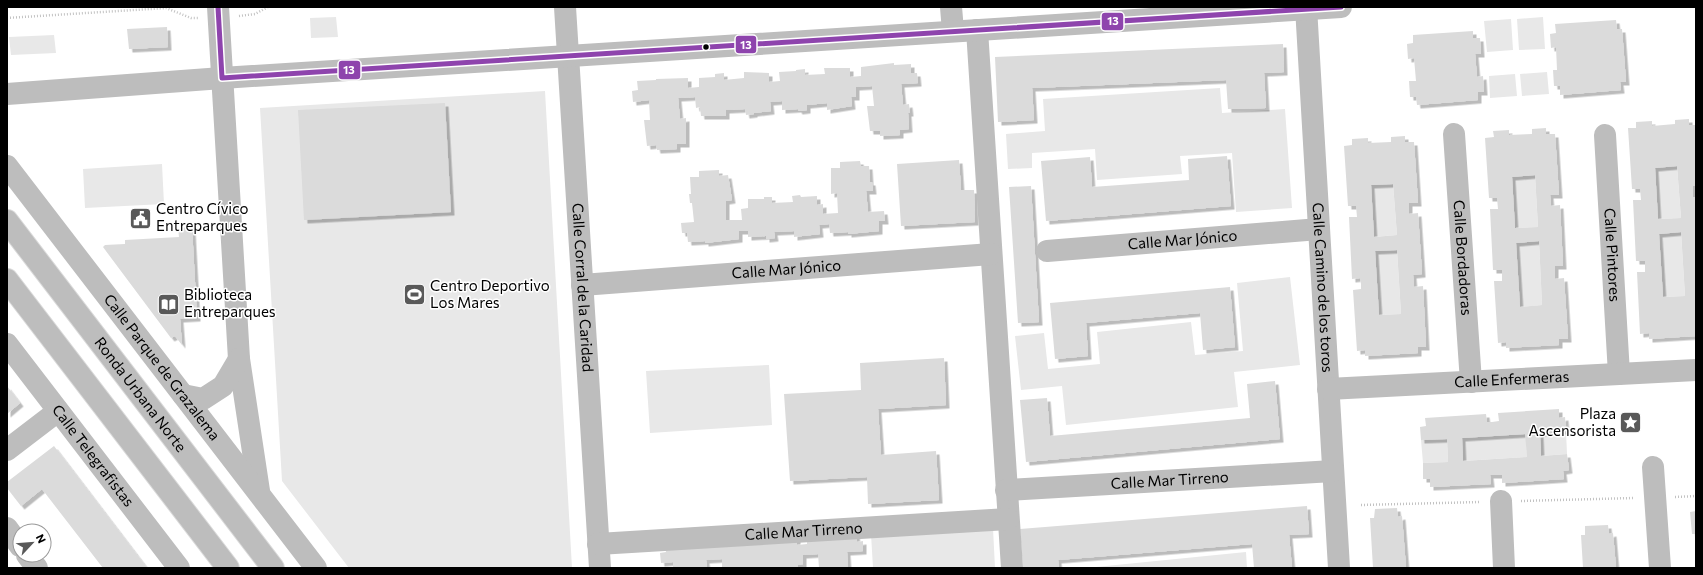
<svg xmlns="http://www.w3.org/2000/svg" width="1703" height="575" font-family="Commissioner,sans-serif">
	<style>
		.green { fill: #e8e8e8 }
		.building { fill: #dbdbdb; fill-rule: evenodd; filter: url(#shadow) }
		.lines { fill: none; stroke-linecap: round; stroke-linejoin: round }
		.major-casing { stroke: #dbdbdb; stroke-width: 24 }
		.path { stroke: #c2c2c2; stroke-width: 2.5; stroke-dasharray: 1 2; stroke-linecap: butt }
		.minor { stroke: #bdbdbd; stroke-width: 22 }
		.major { stroke: #bdbdbd; stroke-width: 22 }
		.bus-1-casing { stroke: #fff; stroke-width: 8 }
		.bus-1 { stroke: #8e44ad; stroke-width: 5 }
		.bus-dot { fill: #000; stroke: #fff; stroke-width: 1.5 }
		.labels { text-anchor: middle; stroke-width: 3; stroke-linejoin: round; paint-order: stroke }
		.poi-label { font-size: 15px; fill: #000; stroke: #fff; text-anchor: start }
		.street-label { font-size: 15px; fill: #000; stroke: #fff }
		.line-badge { stroke: #fff; stroke-width: 1.5 }
		.badge-label { font-size: 11px; text-anchor: middle; font-weight: bold; fill: #fff }
	</style>
	<defs>
		<filter id="shadow"><feDropShadow dx="3.5" dy="3.5" stdDeviation="0" flood-color="#0004"/></filter>
	</defs>
	<rect width="100%" height="100%" fill="#fff"/>
	<path class="green" d="M336,17L338,37L311,38L310,18Z
		M1543,17L1545,49L1519,50L1517,19Z
		M1511,19L1513,50L1487,52L1484,21Z
		M54,35L56,53L11,55L9,37Z
		M1547,72L1549,94L1522,96L1520,74Z
		M1515,74L1517,96L1490,98L1489,76Z
		M1220,88L1222,113L1285,109L1292,208L1236,212L1232,153L1180,156L1182,174L1097,180L1095,149L1032,153V168L1008,169L1006,134L1045,131L1043,99Z
		M545,91L572,568H349L282,481L260,108Z
		M162,164L164,204L85,208L83,169Z
		M1677,166L1681,218L1658,219L1655,168Z
		M1535,175L1538,227L1515,228L1512,177Z
		M1393,184L1397,235L1374,237L1371,185Z
		M1681,232L1685,296L1663,297L1659,234Z
		M1539,241L1542,305L1520,307L1516,243Z
		M1397,250L1401,314L1379,315L1375,251Z
		M1290,277L1300,365L1234,372L1238,407L1066,425L1062,386L1021,390L1015,336L1044,333L1048,369L1100,364L1097,332L1191,322L1195,355L1243,351L1237,283Z
		M769,365L772,425L650,433L646,371Z
		M1566,431L1567,454L1541,456L1540,433Z
		M1526,434L1527,457L1463,461L1462,438Z
		M1447,439L1448,462L1423,463L1421,440Z
		M993,528L995,568H873L871,534Z
		M1246,552L1247,568H1086Z"/>
	<path class="building" d="M1616,20L1617,29H1622L1626,82H1620L1621,90L1560,95V86H1554L1553,70H1557L1556,47L1551,48L1550,34L1556,33L1555,24Z
		M167,27L168,47L129,49L127,29Z
		M1473,31V38H1480L1481,54H1475L1477,77L1483,76L1484,92H1478V100L1417,105L1416,97H1410L1409,81H1416L1414,58L1408,59L1407,44L1413,43V35Z
		M1283,44L1284,72L1264,73L1266,108L1228,109L1226,80L1032,88L1034,120L998,122L995,57Z
		M894,63V65L911,64V73H917L918,83L901,84L903,105L909,104L910,113H908L909,129L900,130V135L880,136V131H870L867,106H874L872,86L856,87V97H851L852,106L827,110V103L807,105V110L799,111L798,109L782,110V101L770,102L771,111L754,113V114L746,115L745,109L726,110V116H701L700,107L696,108L695,97L678,98L680,119L686,118V144H677V149L657,150L656,145L647,146L644,120H650L649,100L633,102L632,91L638,90L637,81L656,80V79L688,78V88L699,87V78L715,77V74L724,73V80L744,78V72L769,73V82L780,81L779,72L796,71V70L805,69V75L825,74L824,68H850V77L861,76V67Z
		M445,103L451,212L304,220L298,110Z
		M1689,119V125H1696V186H1693V197H1696V336L1649,339V333L1640,334L1637,272H1645V261H1636L1633,200H1641L1640,189H1632L1628,128H1636V122L1652,121V126L1675,124V120ZM1677,166L1681,218L1658,219L1655,168ZM1681,232L1685,296L1663,297L1659,234Z
		M1546,128V134H1555L1559,195H1550L1551,206L1560,205L1563,266H1555V279L1564,278L1568,339H1559V345L1506,348V342L1498,343L1494,281H1502V270H1493L1490,209H1498L1497,198H1489L1485,138L1494,137L1493,131L1509,130V135L1532,134V129ZM1535,175L1538,227L1515,228L1512,177ZM1539,241L1542,305L1520,307L1516,243Z
		M1405,136V142H1414L1418,203H1409V214L1418,213L1422,274L1413,275L1414,287L1423,286L1426,347H1418V353L1365,356V350L1357,351L1353,290L1361,289V284L1360,278L1352,279L1349,217H1357L1356,206H1348L1344,146L1352,145V139L1368,138V143L1391,142V137ZM1393,184L1397,235L1374,237L1371,185ZM1397,250L1401,314L1379,315L1375,251Z
		M1227,156L1231,206L1046,221L1041,161L1090,157L1092,187L1189,180L1188,159Z
		M959,160L961,190H974L975,222L901,226L897,164Z
		M860,161L861,166H869L870,182H872L873,191H866L868,212L884,211L885,221H879V231L848,234V232L830,233L829,224L819,225L820,234L794,237V231L774,232L775,238L766,239V236L748,237V231H739V239L705,243V241L688,242L687,233H682L681,223L694,222L692,203H690L689,194H691L690,177H699V171L719,170V176L728,175L732,200L726,201V220H742L741,209L748,208V199H764V197H772V203L793,202L792,196L800,195L801,197L817,196V205L823,204V214L838,213L837,193L831,194V168H840V162Z
		M1031,186L1039,322L1018,323L1009,187Z
		M192,227L197,318L180,319L182,345L175,336L171,338L103,247L105,245L125,244V240L179,237L178,228Z
		M1230,287L1235,347L1203,350L1200,313L1086,323L1088,356L1055,359L1050,303Z
		M944,358L946,405L878,409L881,455L936,451L939,500L868,504L867,477L790,481L784,394L861,390L860,363Z
		M1275,381L1280,439L1026,462L1020,400L1047,398L1050,436L1250,418L1247,384Z
		M7,386L20,403L7,414Z
		M1559,409V418L1565,417L1566,431L1540,433L1541,456L1567,454L1569,470L1563,471L1564,479L1502,483V475H1490L1491,484L1430,487V479H1423V463L1448,462L1447,439L1421,440L1420,427L1426,426L1425,418L1486,414L1487,422H1492L1499,421L1498,413ZM1525,434L1527,457L1463,461L1462,438Z
		M54,446L147,568H103L42,489L21,506L7,488V482Z
		M1307,506L1309,534L1289,535L1292,568H1254L1252,544L1058,560L1059,568H1023L1020,529Z
		M1397,508L1398,517L1402,516L1406,568H1373L1370,518H1374L1375,509Z
		M1696,511V534H1692L1690,512Z
		M1608,525L1609,534L1613,533L1616,568H1583L1581,535H1585V526Z
		M856,532L857,542L863,541V551L847,552L848,568H819L818,554L803,555V564L798,565V568H722V559L706,560L707,568H673V562L661,563L660,553L666,552L665,543L797,536V545L807,544V535Z"/>
	<g class="lines">
		<defs>
			<g id="major">
				<path id="s12" d="M7,221L273,568"/>
				<path d="M7,280L228,568"/>
			</g>
		</defs>
		<use href="#major" class="major-casing"/>
		<path class="path" d="M239,16L255,14L268,7
			M7,18L166,8L191,18H198
			M1675,497L1696,496
			M1521,501L1634,498
			M1361,505L1480,502"/>
		<g class="minor">
			<path d="M218,7L239,359L259,491"/>
			<path id="s1" d="M565,7L600,568"/>
			<path d="M951,7L953,31"/>
			<path id="s2" d="M1306,7L1339,568"/>
			<path d="M977,30L1012,568"/>
			<path d="M7,94L222,78L1341,7"/>
			<path id="s3" d="M1454,134L1471,382"/>
			<path id="s4" d="M1605,135L1619,374"/>
			<path id="s5" d="M7,166L316,568"/>
			<path id="s6" d="M1047,251L1319,229"/>
			<path id="s7" d="M582,285L991,254"/>
			<path id="s8" d="M7,344L179,568"/>
			<path id="s9" d="M1328,389L1696,370"/>
			<path d="M183,395L203,399L223,386L239,359"/>
			<path d="M7,450L58,411"/>
			<path d="M1653,467L1660,568"/>
			<path id="s10" d="M1006,490L1333,471"/>
			<path d="M1501,501L1504,568"/>
			<path d="M7,528L20,546"/>
			<path id="s11" d="M598,544L1008,519"/>
			<path d="M27,555L37,568"/>
		</g>
		<use href="#major" class="major"/>
		<defs>
			<path id="bus-1" d="M218,7L222,78L1341,7"/>
		</defs>
		<use href="#bus-1" class="bus-1-casing"/>
		<use href="#bus-1" class="bus-1"/>
	</g>
	<defs>
		<symbol id="civic-square" viewBox="-11 -11 22 22"><rect x="-9" y="-9" width="18" height="18" rx="4" fill="#595959" stroke="#fff"/><path d="M-.6-6.5H3V-4.5H.6V-3L4-1V1h2V6H-6V1h2V-1L-.6-3ZM-1.2 2.5V6h2.4V2.5Z" fill="#fff"/></symbol>
		<symbol id="stadium-square" viewBox="-11 -11 22 22"><rect x="-9" y="-9" width="18" height="18" rx="4" fill="#595959" stroke="#fff"/><path d="M0-5a6.5 5 0 1 0 0 10a6.5 5 0 1 0 0-10ZM-3.5-1.8h7v3.6h-7Z" fill="#fff"/></symbol>
		<symbol id="library-square" viewBox="-11 -11 22 22"><rect x="-9" y="-9" width="18" height="18" rx="4" fill="#595959" stroke="#fff"/><path d="M-6-4Q-3-5.5-.7-3.5V5Q-3 3-6 4ZM6-4Q3-5.5 .7-3.5V5Q3 3 6 4Z" fill="#fff"/></symbol>
		<symbol id="sight-square" viewBox="-11 -11 22 22"><rect x="-9" y="-9" width="18" height="18" rx="4" fill="#595959" stroke="#fff"/><path d="M0-6L1.8-2.2L6-1.7L2.9 1.2L3.7 5.4L0 3.3L-3.7 5.4L-2.9 1.2L-6-1.7L-1.8-2.2Z" fill="#fff"/></symbol>
	</defs>
	<g fill-rule="evenodd">
		<use href="#civic-square" x="128" y="206" width="25" height="25"/>
		<use href="#stadium-square" x="402" y="282" width="25" height="25"/>
		<use href="#library-square" x="156" y="292" width="25" height="25"/>
		<use href="#sight-square" x="1618" y="410" width="25" height="25"/>
	</g>
	<circle class="bus-dot" cx="706" cy="47" r="3.5"/>
	<g class="labels">
		<g class="poi-label">
			<text x="156" y="214">Centro Cívico<tspan x="156" dy="17">Entreparques</tspan></text>
			<text x="430" y="291">Centro Deportivo<tspan x="430" dy="17">Los Mares</tspan></text>
			<text x="184" y="300">Biblioteca<tspan x="184" dy="17">Entreparques</tspan></text>
			<text x="1616" y="419" text-anchor="end">Plaza<tspan x="1616" dy="17">Ascensorista</tspan></text>
		</g>
		<g class="street-label">
			<text dy="5" stroke="none"><textPath href="#s6" startOffset="136">Calle Mar Jónico</textPath></text>
			<text dy="5" stroke="none"><textPath href="#s4" startOffset="120">Calle Pintores</textPath></text>
			<text dy="5" stroke="none"><textPath href="#s3" startOffset="124">Calle Bordadoras</textPath></text>
			<text dy="5" stroke="none"><textPath href="#s7" startOffset="205">Calle Mar Jónico</textPath></text>
			<text dy="5" stroke="none"><textPath href="#s1" startOffset="281">Calle Corral de la Caridad</textPath></text>
			<text dy="5" stroke="none"><textPath href="#s2" startOffset="281">Calle Camino de los toros</textPath></text>
			<text dy="5" stroke="none"><textPath href="#s5" startOffset="254">Calle Parque de Grazalema</textPath></text>
			<text dy="5" stroke="none"><textPath href="#s9" startOffset="184">Calle Enfermeras</textPath></text>
			<text dy="5" stroke="none"><textPath href="#s12" startOffset="219">Ronda Urbana Norte</textPath></text>
			<text dy="5" stroke="none"><textPath href="#s8" startOffset="141">Calle Telegrafistas</textPath></text>
			<text dy="5" stroke="none"><textPath href="#s10" startOffset="164">Calle Mar Tirreno</textPath></text>
			<text dy="5" stroke="none"><textPath href="#s11" startOffset="206">Calle Mar Tirreno</textPath></text>
		</g>
	</g>
	<g class="line-badge">
		<rect x="1101" y="12" width="23" height="19" rx="4" fill="#8e44ad"/>
		<rect x="735" y="35" width="22" height="19" rx="4" fill="#8e44ad"/>
		<rect x="338" y="60" width="23" height="20" rx="4" fill="#8e44ad"/>
	</g>
	<g class="badge-label">
		<text x="1113" y="25">13</text>
		<text x="746" y="49">13</text>
		<text x="349" y="74">13</text>
	</g>
	<rect width="1703" height="575" fill="none" stroke="#000000" stroke-width="16"/>
	<g transform="translate(32 543) rotate(64)"><circle r="19" fill="#ffffff" stroke="#999999"/>
	<path d="M0-3L7 15L0 10L-7 15Z" fill="#595959"/>
	<text y="-6" font-size="11" font-weight="bold" text-anchor="middle" fill="#000000">N</text>
	</g>
</svg>
